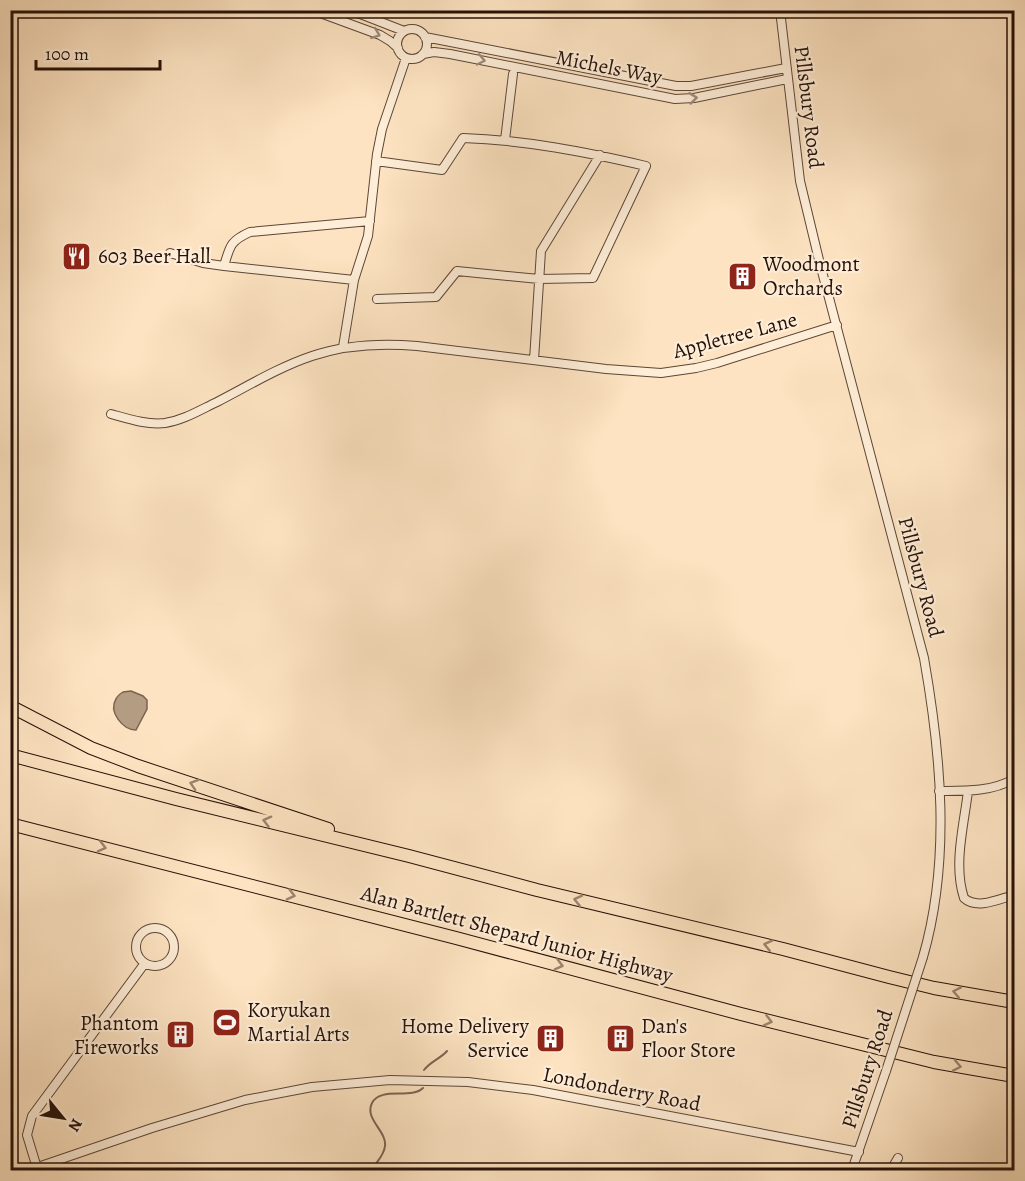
<svg xmlns="http://www.w3.org/2000/svg" width="1025" height="1181" font-family="Alegreya,serif">
	<style>
		.water { fill: #b49c82; stroke: #7b6451; stroke-width: 1.5 }
		.lines { fill: none; stroke-linecap: round; stroke-linejoin: round }
		.stream { stroke: #7b6451; stroke-width: 2 }
		.minor-casing { stroke: #5c4636; stroke-width: 10 }
		.highway-casing { stroke: #261108; stroke-width: 14 }
		.minor { stroke: #feedd7; stroke-width: 8 }
		.highway { stroke: #fde3c1; stroke-width: 12 }
		.minor-bridge-casing { stroke: #5c4636; stroke-width: 10; stroke-linecap: butt }
		.minor-bridge { stroke: #feedd7; stroke-width: 8 }
		.oneway { stroke: #9d8a7a }
		.oneway2 { stroke: #9c846e }
		.labels { text-anchor: middle; stroke-width: 4.5; stroke-linejoin: round; paint-order: stroke }
		.street-label { font-size: 21px; fill: #261108; stroke: #feedd7 }
		.poi-label { font-size: 21px; fill: #261108; stroke: #feedd7; text-anchor: start }
	</style>
	<rect width="100%" height="100%" fill="#fde3c1"/>
	<filter id="stains"><feTurbulence type="fractalNoise" baseFrequency=".00333" numOctaves="4"/><feColorMatrix values="0 0 0 0 .2 0 0 0 0 .09 0 0 0 0 .02 0 0 0 .5 -.17"/></filter>
	<radialGradient id="worn" r=".72"><stop offset=".6" stop-color="#630" stop-opacity="0"/><stop offset="1" stop-color="#630" stop-opacity=".3"/></radialGradient>
	<path class="water" d="M131,691L143,696L147,700V709L136,730C123,730 108,712 116,699C117,696 120,694 123,692Z"/>
	<g class="lines">
		<path class="stream" d="M424,1070C431,1061 440,1059 447,1051
			M10,1155L13,1161
			M93,1170C113,1165 132,1158 150,1170
			M372,1170C376,1162 384,1156 385,1146C387,1131 364,1119 372,1103C381,1086 411,1100 423,1088"/>
		<defs>
			<path id="minor" d="M312,10L380,35L390,41L398,48
				M350,10L404,31
				M780,10L800,181L819,260L924,658C941,755 951,860 923,957
				M397 44a15 15 0 1 1 30 0a15 15 0 1 1-30 0Z
				M425,37L676,86H691L786,68
				M423,54L434,52L450,54L675,99L694,98L787,79
				M505,140L513,74
				M376,161L442,170L463,138C525,140 586,152 646,166L593,278L539,279L457,271L436,297L377,299
				M170,253L203,263L224,266L354,280
				M224,266C230,246 230,241 250,232L370,221
				M343,347L354,280L368,236L377,154L382,129L406,58
				M534,360L541,251L600,155
				M111,414C129,419 147,425 165,423C184,420 200,410 217,402C248,386 279,367 312,356C347,344 382,343 417,346L606,369L661,373L696,368L717,363L837,325
				M939,791C965,791 991,792 1014,779
				M968,791C964,825 953,865 964,898C977,910 999,899 1014,895
				M136 947a19 19 0 1 1 38 0a19 19 0 1 1-38 0Z
				M37,1168L27,1135L32,1116L145,963
				M29,1170L152,1128L245,1100L312,1087L390,1080L468,1082L533,1090L859,1152
				M852,1170L886,1071
				M891,1170L898,1158"/>
			<path id="highway" d="M10,706L91,748L138,766L328,829
				M10,755L176,799L409,856L537,890L783,949L889,977L934,988L1014,1002
				M10,824L456,938L741,1014L934,1062L1014,1076"/>
		</defs>
		<use href="#minor" class="minor-casing"/>
		<use href="#highway" class="highway-casing"/>
		<use href="#minor" class="minor"/>
		<use href="#highway" class="highway"/>
		<defs>
			<path id="minor-bridge" d="M886,1071L923,957"/>
		</defs>
		<use href="#minor-bridge" class="minor-bridge-casing"/>
		<use href="#minor-bridge" class="minor-bridge"/>
	</g>
	<defs><path id="oneway-chevron" d="M-2-3.5L2.5 0L-2 3.5" fill="none" stroke-width="1.6" stroke-linecap="round" stroke-linejoin="round" transform="scale(1.5)"/></defs>
	<g class="oneway">
		<use href="#oneway-chevron" transform="translate(376 34) rotate(21)"/>
		<use href="#oneway-chevron" transform="translate(481 60) rotate(12)"/>
		<use href="#oneway-chevron" transform="translate(693 98) rotate(-7)"/>
	</g>
	<g class="oneway2">
		<use href="#oneway-chevron" transform="translate(194 784) rotate(-162)"/>
		<use href="#oneway-chevron" transform="translate(267 821) rotate(-166)"/>
		<use href="#oneway-chevron" transform="translate(102 847) rotate(14)"/>
		<use href="#oneway-chevron" transform="translate(291 895) rotate(14)"/>
		<use href="#oneway-chevron" transform="translate(578 900) rotate(-167)"/>
		<use href="#oneway-chevron" transform="translate(768 945) rotate(-167)"/>
		<use href="#oneway-chevron" transform="translate(559 965) rotate(15)"/>
		<use href="#oneway-chevron" transform="translate(957 992) rotate(-169)"/>
		<use href="#oneway-chevron" transform="translate(768 1021) rotate(14)"/>
		<use href="#oneway-chevron" transform="translate(957 1066) rotate(11)"/>
	</g>
	<defs>
		<symbol id="restaurant-square" viewBox="-11 -11 22 22"><rect x="-9" y="-9" width="18" height="18" rx="4" fill="#8f2418" stroke="#feedd7"/><path d="M-5-6h1v4h1v-4h1v4h1v-4h1v5L-1.5 .5V6h-2V.5L-5-1ZM5-6V6H3V1.5H1.5Q1.5-4 5-6Z" fill="#fff"/></symbol>
		<symbol id="building-square" viewBox="-11 -11 22 22"><rect x="-9" y="-9" width="18" height="18" rx="4" fill="#8f2418" stroke="#feedd7"/><path d="M-4-6H4V6H1V3H-1V6H-4ZM-2.5-4.3h1.7v1.8h-1.7ZM.8-4.3h1.7v1.8H.8ZM-2.5-1h1.7V.8h-1.7ZM.8-1h1.7V.8H.8Z" fill="#fff"/></symbol>
		<symbol id="stadium-square" viewBox="-11 -11 22 22"><rect x="-9" y="-9" width="18" height="18" rx="4" fill="#8f2418" stroke="#feedd7"/><path d="M0-5a6.5 5 0 1 0 0 10a6.5 5 0 1 0 0-10ZM-3.5-1.8h7v3.6h-7Z" fill="#fff"/></symbol>
	</defs>
	<g fill-rule="evenodd">
		<use href="#restaurant-square" x="60" y="240" width="33" height="33"/>
		<use href="#building-square" x="726" y="260" width="33" height="33"/>
		<use href="#stadium-square" x="210" y="1006" width="33" height="33"/>
		<use href="#building-square" x="164" y="1018" width="33" height="33"/>
		<use href="#building-square" x="534" y="1022" width="33" height="33"/>
		<use href="#building-square" x="604" y="1022" width="33" height="33"/>
	</g>
	<g class="labels">
		<g class="street-label">
			<text transform="translate(609 67) rotate(11)" y="7">Michels Way</text>
			<text transform="translate(809 107) rotate(83)" y="7">Pillsbury Road</text>
			<text transform="translate(735 335) rotate(-15)" y="7">Appletree Lane</text>
			<text transform="translate(921 577) rotate(75)" y="7">Pillsbury Road</text>
			<text transform="translate(517 934) rotate(15)" y="7">Alan Bartlett Shepard Junior Highway</text>
			<text transform="translate(867 1069) rotate(-72)" y="7">Pillsbury Road</text>
			<text transform="translate(622 1089) rotate(11)" y="7">Londonderry Road</text>
		</g>
		<g class="poi-label">
			<text x="98" y="263">603 Beer Hall</text>
			<text x="763" y="271">Woodmont<tspan x="763" dy="24">Orchards</tspan></text>
			<text x="247" y="1017">Koryukan<tspan x="247" dy="24">Martial Arts</tspan></text>
			<text x="159" y="1030" text-anchor="end">Phantom<tspan x="159" dy="24">Fireworks</tspan></text>
			<text x="529" y="1033" text-anchor="end">Home Delivery<tspan x="529" dy="24">Service</tspan></text>
			<text x="641" y="1033">Dan's<tspan x="641" dy="24">Floor Store</tspan></text>
		</g>
	</g>
	<rect width="1025" height="1181" fill="none" stroke="#fde3c1" stroke-width="36"/>
	<rect x="12" y="12" width="1001" height="1157" fill="none" stroke="#261108" stroke-width="3"/>
	<rect x="18" y="18" width="989" height="1145" fill="none" stroke="#261108" stroke-width="1.5"/>
	<g transform="translate(63 1118) rotate(120)" stroke="#feedd7" stroke-width="4.5" paint-order="stroke">
	<path d="M0-4.5L10 22L0 15L-10 22Z" fill="#261108"/>
	<text y="-9" font-size="16" font-weight="bold" text-anchor="middle" fill="#261108">N</text>
	</g>
	<path d="M36 60v9h124v-9" fill="none" stroke="#261108" stroke-width="3"/>
	<text x="45" y="60" font-size="18" fill="#261108" stroke="#feedd7" stroke-width="4.5" paint-order="stroke">100 m</text>
	<rect width="100%" height="100%" filter="url(#stains)"/>
	<rect width="100%" height="100%" fill="url(#worn)"/>
</svg>
